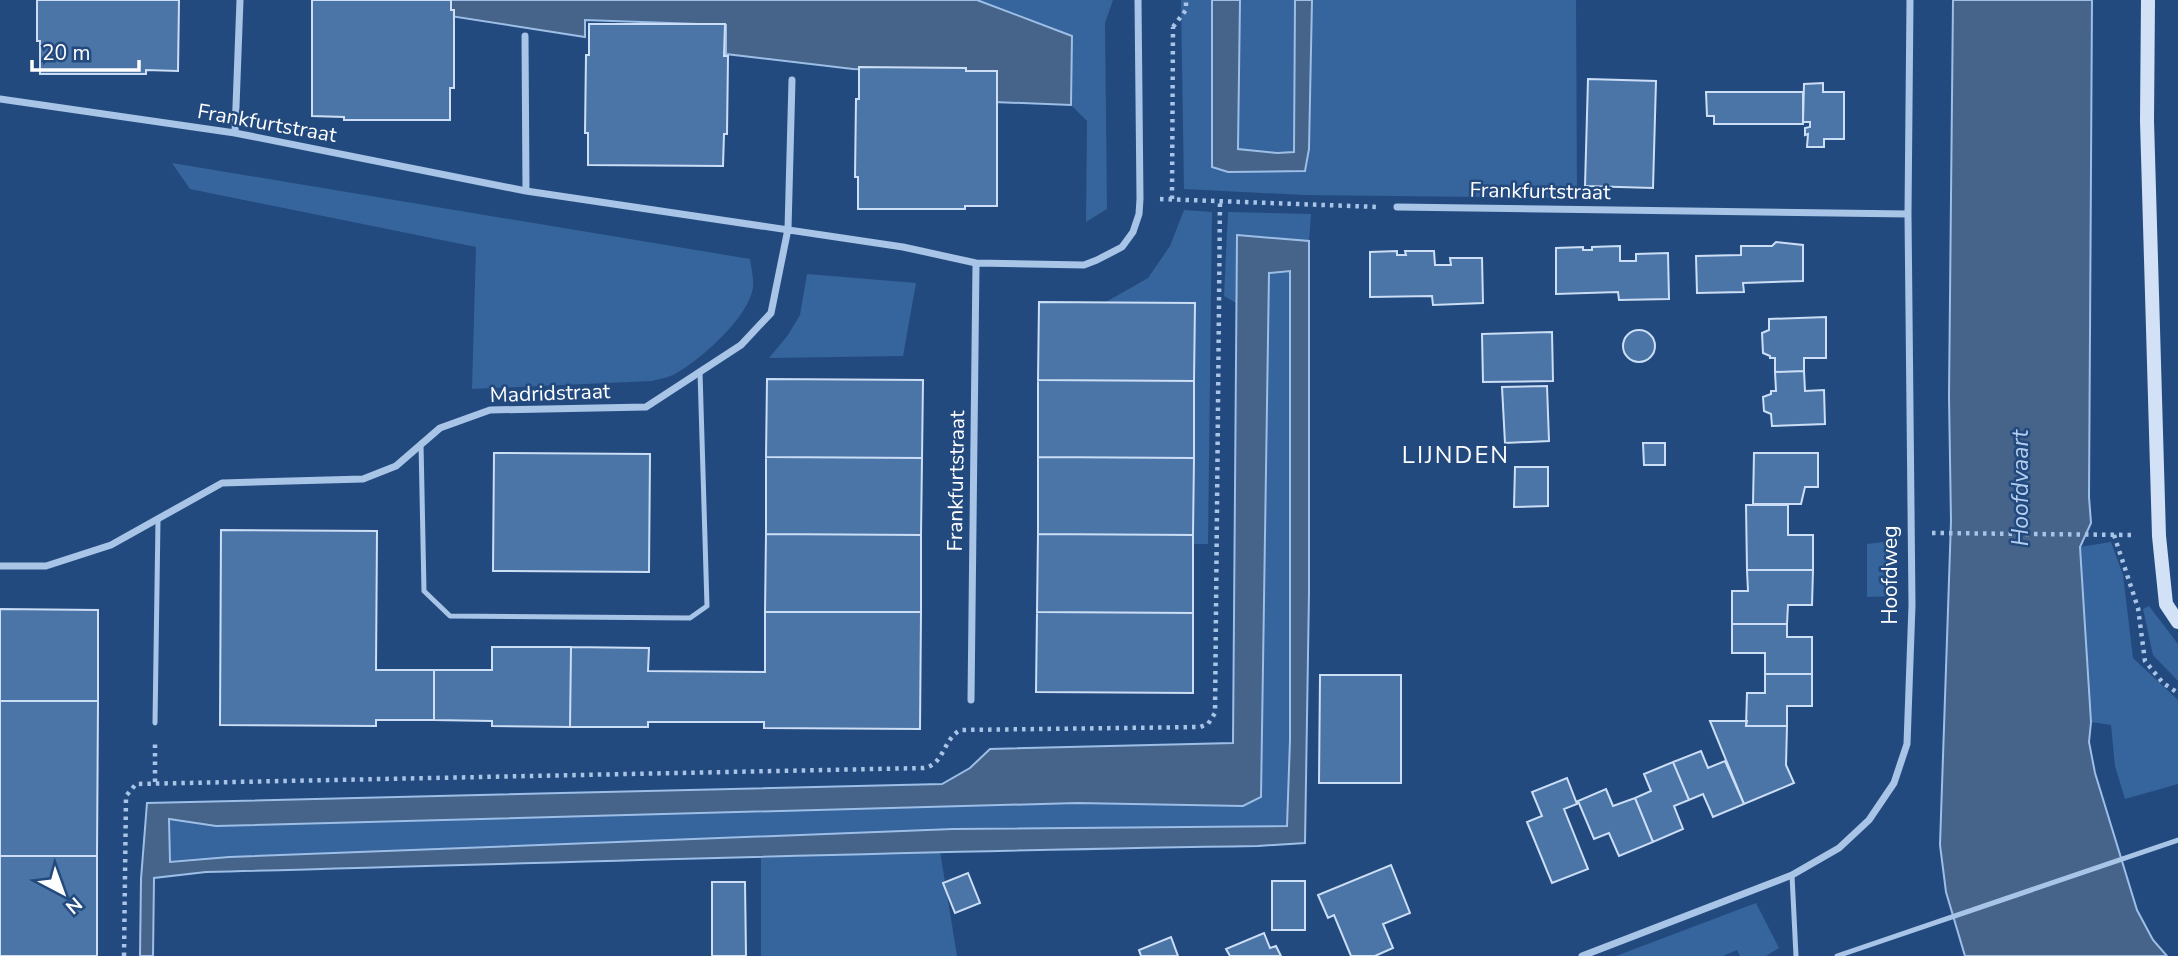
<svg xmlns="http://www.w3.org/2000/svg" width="2178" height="956" font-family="'Nunito Sans',sans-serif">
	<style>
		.green { fill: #36649c }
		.water { fill: #466389; stroke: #9cbee7; stroke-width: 2; fill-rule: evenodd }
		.building { fill: #4b74a7; stroke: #cbdef5; stroke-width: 2 }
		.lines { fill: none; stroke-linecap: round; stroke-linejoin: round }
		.path { stroke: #a8c4e6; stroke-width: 4.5; stroke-dasharray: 3.5 5; stroke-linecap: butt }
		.lane { stroke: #a8c4e6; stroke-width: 5 }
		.street { stroke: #a8c4e6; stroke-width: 7 }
		.secondary { stroke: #d2e1f5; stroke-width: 14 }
		.labels { text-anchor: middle; stroke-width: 5; stroke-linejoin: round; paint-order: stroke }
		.street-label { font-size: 21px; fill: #fff; stroke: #234a7e }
		.water-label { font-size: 23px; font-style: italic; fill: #b3ceee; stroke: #234a7e }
		.quarter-label { font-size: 24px; letter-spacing: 2px; fill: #fff; stroke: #234a7e }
	</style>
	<rect width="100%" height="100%" fill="#234a7e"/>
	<path class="green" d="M977,0H1113L1105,23L1107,209L1086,222L1087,121L1071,105L1072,36Z
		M1181,0H1212V167L1229,172L1305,170L1309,149L1312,0H1576L1577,198L1304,195L1184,189Z
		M1240,0H1295L1294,152L1277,153L1238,149Z
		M172,163L750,259C751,268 754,278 753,287C750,316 699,362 673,375C666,378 658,379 652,381L472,389L476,247L190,189Z
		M1184,210L1212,212L1208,544H1194L1195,303L1106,302L1148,278L1170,246Z
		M1228,212L1311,214L1309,241L1237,235L1236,303L1224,296Z
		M1290,271V740L1287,826L953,829L229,857L170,862L169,819L216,826L1077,803L1243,806L1261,797L1269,273Z
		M807,274L916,283L903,356L769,358L788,335L800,315Z
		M1892,541L1893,596L1867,597V544Z
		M2111,542L2123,575L2133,658L2178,700V784L2125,799L2115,766L2111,725L2091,722L2080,547Z
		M2149,606L2178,644V681L2153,655L2143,609Z
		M937,847L940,851L957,956H761V858Z
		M1756,903L1779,948L1766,956H1740L1737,950L1723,956H1616Z"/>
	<path class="water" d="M451,0H977L1072,36L1071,105L994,102V73L853,69L726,54V25L585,20V37L450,16Z
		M1212,0H1240L1238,149L1277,153L1294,152L1295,0H1312L1309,149L1305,171L1228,172L1212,167Z
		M1953,0H2092L2089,497L2091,523L2080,547L2091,722L2089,742L2095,773L2137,910L2153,940L2167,956H1965L1946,892L1940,845L1951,521L1949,396Z
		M1237,235L1309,241V592L1305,843L1258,846C907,851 557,863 206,872L154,878L153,956H140L141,879L147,803L942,784L970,768L990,749L1233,743ZM1290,271V740L1287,826L953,829L229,857L170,862L169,819L216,826L1077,803L1243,806L1261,797L1269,273Z"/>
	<path class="building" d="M37,0H179L178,71L146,70V74H40V41H37Z
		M312,0H451V10H454V88H450V120H344V117L312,116Z
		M589,24H725L724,56H728L727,134H724L723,166L588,165V133H585L586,55H589Z
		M859,67L966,68V71H997V206H965V209H858V177H855L856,99H859Z
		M1588,79L1656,81L1653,188L1585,186Z
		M1823,83V92H1844V139H1824V147H1807L1808,134L1805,135V128L1810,127V122H1803L1804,84Z
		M1706,92H1803V124H1714V116H1707Z
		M1776,242L1803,245V281L1743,283L1744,292L1697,293L1696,256L1741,255V246H1772Z
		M1620,246V261H1636V254L1668,253L1669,299L1619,300L1618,292L1556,294V248L1583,247V250H1592V247Z
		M1397,251V255H1406L1405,251H1434L1435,265H1451L1450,258H1482L1483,303L1433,305L1432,296L1370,297V252Z
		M1039,302L1195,303L1194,381L1038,380Z
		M1826,317V358H1804V371L1775,372V358H1770V356L1763,353L1762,333L1769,330V319Z
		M1623 346a16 16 0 1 1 32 0a16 16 0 1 1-32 0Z
		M1552,332L1553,381L1483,382L1482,334Z
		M1804,371L1805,391L1824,390L1825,424L1772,426L1771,414L1764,411L1763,397L1771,394V391H1776L1775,372Z
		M767,379L923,380L922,458L766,457Z
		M1038,380L1194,381V458L1038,457Z
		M1547,386L1549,441L1505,443L1502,387Z
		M1643,443H1665V465H1644Z
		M494,453L650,454L649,572L493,571Z
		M1754,453H1818V487H1805L1801,504H1753Z
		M766,457L922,458L921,535L766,534Z
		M1038,457L1194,458L1193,535L1038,534Z
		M1515,467H1548V506L1514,507Z
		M1746,505H1788V535H1813V570H1747Z
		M221,530L377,531L376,670H434V720H376V726L220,725Z
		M766,534L921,535V612H765Z
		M1038,534L1193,535V613L1037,612Z
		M1747,570H1813L1812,605H1788L1787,624H1732V591H1748Z
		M0,609L98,610V701H0Z
		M765,612H921L920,729L764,728V722H648V727H570L571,647L649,648L648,671L765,672Z
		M1037,612L1193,613V693L1036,692Z
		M1732,624H1787V637H1812V674H1765V653H1732Z
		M492,647H571L570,727L492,726V721L434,720V670H492Z
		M1765,674H1812V706H1787V726H1746L1747,693H1765Z
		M1320,675H1401V783H1319Z
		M0,701H98L97,856H0Z
		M1710,721H1747L1746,726H1787L1786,765L1794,783L1744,804Z
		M1701,751L1708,768L1725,761L1744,804L1713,817L1703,794L1689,800L1673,762Z
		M1673,762L1689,800L1674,806L1683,829L1653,842L1635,798L1651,791L1644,774Z
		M1567,778L1577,804L1564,809L1588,869L1552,883L1527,822L1542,816L1532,792Z
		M1606,789L1613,806L1635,798L1653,842L1619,856L1609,833L1594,839L1578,801Z
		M0,856H97V956H0Z
		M1391,865L1410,913L1383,924L1393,948L1375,956H1351L1334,915L1328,918L1318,895Z
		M968,873L980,903L955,913L943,883Z
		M1272,881H1305V930H1272Z
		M712,882H745L746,956H712Z
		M1264,933L1270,948L1276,946L1281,956H1230L1226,949Z
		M1171,937L1178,956H1141L1139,950Z"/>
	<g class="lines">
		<path class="path" d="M1173,27L1186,10V0
			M1160,199L1379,207
			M1172,199L1173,27
			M1932,533L2133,535
			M2114,535L2138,608L2145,661L2163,683L2178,693
			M155,782V741
			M124,956L126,796L136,784L924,768C945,764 943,738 961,730L1200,727L1208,724L1215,713L1220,201"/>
		<path class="lane" d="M421,443L424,591L450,616L690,618L707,606L700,372
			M155,723L158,520
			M1792,875L1796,956
			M1837,956L2178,840"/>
		<path class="street" d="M525,36L526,191
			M0,99L235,133L526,191L903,247L976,263L1084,265L1097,260L1122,247L1133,232L1139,214L1140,199L1138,0
			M235,133L240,0
			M1397,207L1908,214
			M0,566H46L111,545L222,483L363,479L396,466L440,428L490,410L646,407L741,345L771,313L788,229L792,80
			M971,700L976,263
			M1582,956L1792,875L1839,848L1869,820L1894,783L1907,744L1912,605L1908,214L1910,0"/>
		<path class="secondary" d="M2148,0L2147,121L2159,536L2166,604L2178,622"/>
	</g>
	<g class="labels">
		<g class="street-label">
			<text transform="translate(267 123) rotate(10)" y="7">Frankfurtstraat</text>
			<text transform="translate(1540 191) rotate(1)" y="7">Frankfurtstraat</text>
			<text transform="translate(550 393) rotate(-2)" y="7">Madridstraat</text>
			<text transform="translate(956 481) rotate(-89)" y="7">Frankfurtstraat</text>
			<text transform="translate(1890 575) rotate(-90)" y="7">Hoofdweg</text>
		</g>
		<g class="water-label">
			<text transform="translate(2020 488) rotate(-90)" y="8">Hoofdvaart</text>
		</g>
		<g class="quarter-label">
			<text x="1456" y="463">LIJNDEN</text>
		</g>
	</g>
	<g transform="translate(63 893) rotate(139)" stroke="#234a7e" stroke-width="5" paint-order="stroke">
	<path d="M0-5L12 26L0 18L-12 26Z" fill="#ffffff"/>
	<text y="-10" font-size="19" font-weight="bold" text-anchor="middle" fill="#ffffff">N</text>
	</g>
	<path d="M32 60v10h107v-10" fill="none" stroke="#ffffff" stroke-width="3.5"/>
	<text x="42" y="60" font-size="21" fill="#ffffff" stroke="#234a7e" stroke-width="5" paint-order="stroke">20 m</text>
</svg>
